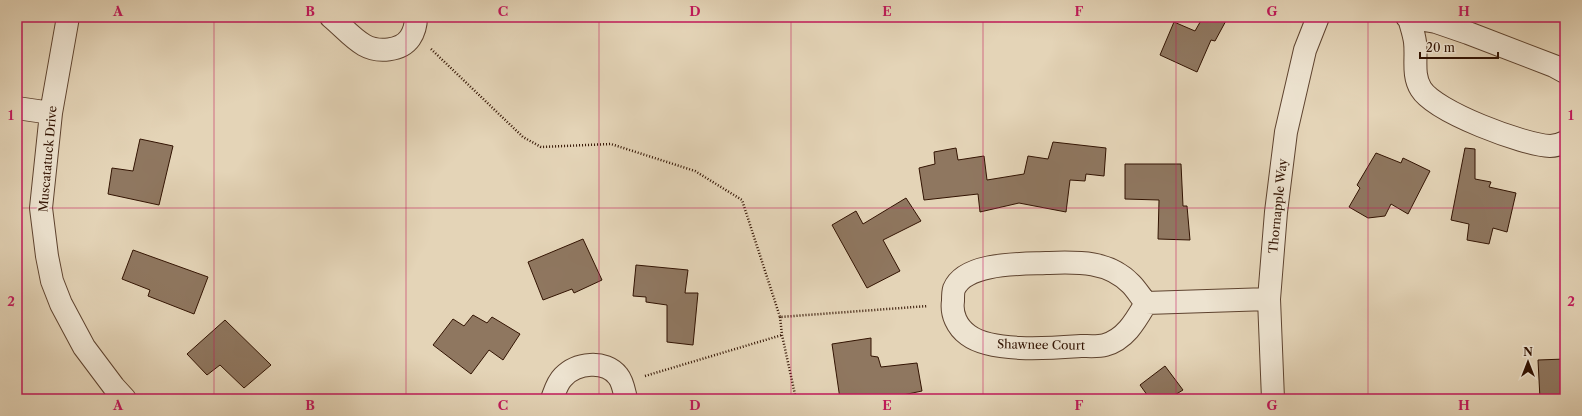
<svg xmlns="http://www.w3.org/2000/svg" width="1582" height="416" font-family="'Libre Caslon Text',serif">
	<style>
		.building { fill: #8f7760; stroke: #321302 }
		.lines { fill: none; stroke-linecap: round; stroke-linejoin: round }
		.minor-casing { stroke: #5e432f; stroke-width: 24 }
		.path { stroke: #321302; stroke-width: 2.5; stroke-dasharray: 1 2; stroke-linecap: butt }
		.minor { stroke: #ede3d0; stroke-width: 22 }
		.grid { fill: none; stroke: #c2185b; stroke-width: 1; stroke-opacity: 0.55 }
		.labels { text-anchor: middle; stroke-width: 3.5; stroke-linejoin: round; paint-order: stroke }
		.street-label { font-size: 12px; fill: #321302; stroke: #ede3d0 }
		.neatline { fill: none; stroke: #c2185b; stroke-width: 1.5 }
		.grid-label { font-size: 13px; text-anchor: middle; font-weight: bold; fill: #c2185b }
	</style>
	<rect width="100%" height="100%" fill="#e4d4b7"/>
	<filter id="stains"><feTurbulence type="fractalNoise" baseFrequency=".005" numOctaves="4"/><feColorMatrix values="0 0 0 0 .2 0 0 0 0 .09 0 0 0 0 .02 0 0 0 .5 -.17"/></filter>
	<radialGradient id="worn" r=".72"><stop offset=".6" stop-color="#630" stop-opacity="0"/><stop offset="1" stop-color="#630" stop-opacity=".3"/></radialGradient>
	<path class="building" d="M1203,17H1228L1215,41L1211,40L1197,72L1160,55L1174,22L1195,31Z
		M140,139L173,146L159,205L108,194L112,168L133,171Z
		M1053,142L1106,148L1104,176L1086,174L1085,181L1070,180L1066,212L1019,203L980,212L978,194L924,200L919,168L935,164L934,152L956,148L958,160L984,156L987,180L1024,174L1028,156L1048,159Z
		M1465,148L1475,149V179L1491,182L1489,187L1516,193L1507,232L1493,228L1489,244L1467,240L1469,224L1451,220Z
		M1376,153L1401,163L1403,158L1430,171L1408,214L1391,204L1385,216L1368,218L1349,207L1360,188L1357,185Z
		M1125,164H1181L1183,206H1187L1190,240L1158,239L1159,200L1125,199Z
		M906,198L921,221L883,240L900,271L867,288L832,225L856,211L863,224Z
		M583,239L602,280L574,293L572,289L543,300L528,262Z
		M133,250L208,277L194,314L148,296L150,290L122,279Z
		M636,265L688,270L685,293H698L693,345L667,342V305L646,302V297L633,296Z
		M473,315L487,323L492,317L520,334L503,360L489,350L471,374L433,345L453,319L464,326Z
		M225,320L271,365L244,388L220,365L207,375L187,354Z
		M871,338V356L878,357L881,367L917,363L922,391L884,399H840L832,344Z
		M1565,359V399H1540L1538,360Z
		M1165,366L1183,390L1168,399H1150L1140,385Z"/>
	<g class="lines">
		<defs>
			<path id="minor" d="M68,17L51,113L41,208L47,256L52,281L61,304L84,347L114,387L125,399
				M331,17C342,26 352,38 364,45C378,53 401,51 410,38C414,32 416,24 416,17
				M1407,17L1436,22L1468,33L1554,66L1565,72
				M1409,18C1411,26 1414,34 1415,42C1417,58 1412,75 1421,89C1435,112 1524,145 1550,146C1555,146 1561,144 1565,142
				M17,108L51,113
				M1146,303C1136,320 1126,339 1105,345C1098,347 1088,346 1081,346C1052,348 992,353 968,335C957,327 951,314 953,301C953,298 953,292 954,289C965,262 1022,264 1046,263C1076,262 1108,260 1131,284C1136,289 1141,297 1146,303L1269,299
				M552,399C555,391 557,383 563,377C576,363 605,359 618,376C623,382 624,391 626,399
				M1273,399L1269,299L1276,212L1286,132L1305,50L1318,17"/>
		</defs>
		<use href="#minor" class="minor-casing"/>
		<path class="path" d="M431,49L523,137L541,147L611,144L695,171L742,200L780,317L928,306
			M780,317L782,335L796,399
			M645,376L782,335"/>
		<use href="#minor" class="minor"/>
	</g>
	<path class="grid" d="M214,17V399M406,17V399M599,17V399M791,17V399M983,17V399M1176,17V399M1368,17V399M17,208H1565"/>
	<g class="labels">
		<g class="street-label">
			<text transform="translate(48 159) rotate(-85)" y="4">Muscatatuck Drive</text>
			<text transform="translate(1278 206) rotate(-84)" y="4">Thornapple Way</text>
			<text transform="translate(1041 345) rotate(1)" y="4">Shawnee Court</text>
		</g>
	</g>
	<rect width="1582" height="416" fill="none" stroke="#e4d4b7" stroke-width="44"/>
	<g transform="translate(1528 362)" stroke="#ede3d0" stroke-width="3" paint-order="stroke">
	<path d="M0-3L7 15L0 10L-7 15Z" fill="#321302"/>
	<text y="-6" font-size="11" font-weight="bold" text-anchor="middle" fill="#321302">N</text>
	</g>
	<path d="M1420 52v6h78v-6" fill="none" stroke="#321302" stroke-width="2"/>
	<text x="1426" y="52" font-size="12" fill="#321302" stroke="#ede3d0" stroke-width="3" paint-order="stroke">20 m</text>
	<rect x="22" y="22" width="1538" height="372" class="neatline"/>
	<g class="grid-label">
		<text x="118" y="16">A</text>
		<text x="310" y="16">B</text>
		<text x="503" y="16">C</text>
		<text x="695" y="16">D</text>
		<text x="887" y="16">E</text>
		<text x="1079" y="16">F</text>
		<text x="1272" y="16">G</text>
		<text x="1464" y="16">H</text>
		<text x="11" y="120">1</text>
		<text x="1571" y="120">1</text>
		<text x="11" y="306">2</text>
		<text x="1571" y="306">2</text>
		<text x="118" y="410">A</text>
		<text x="310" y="410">B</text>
		<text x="503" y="410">C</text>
		<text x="695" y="410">D</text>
		<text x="887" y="410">E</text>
		<text x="1079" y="410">F</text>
		<text x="1272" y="410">G</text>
		<text x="1464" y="410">H</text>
	</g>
	<rect width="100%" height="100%" filter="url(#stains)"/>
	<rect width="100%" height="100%" fill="url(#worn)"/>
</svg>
